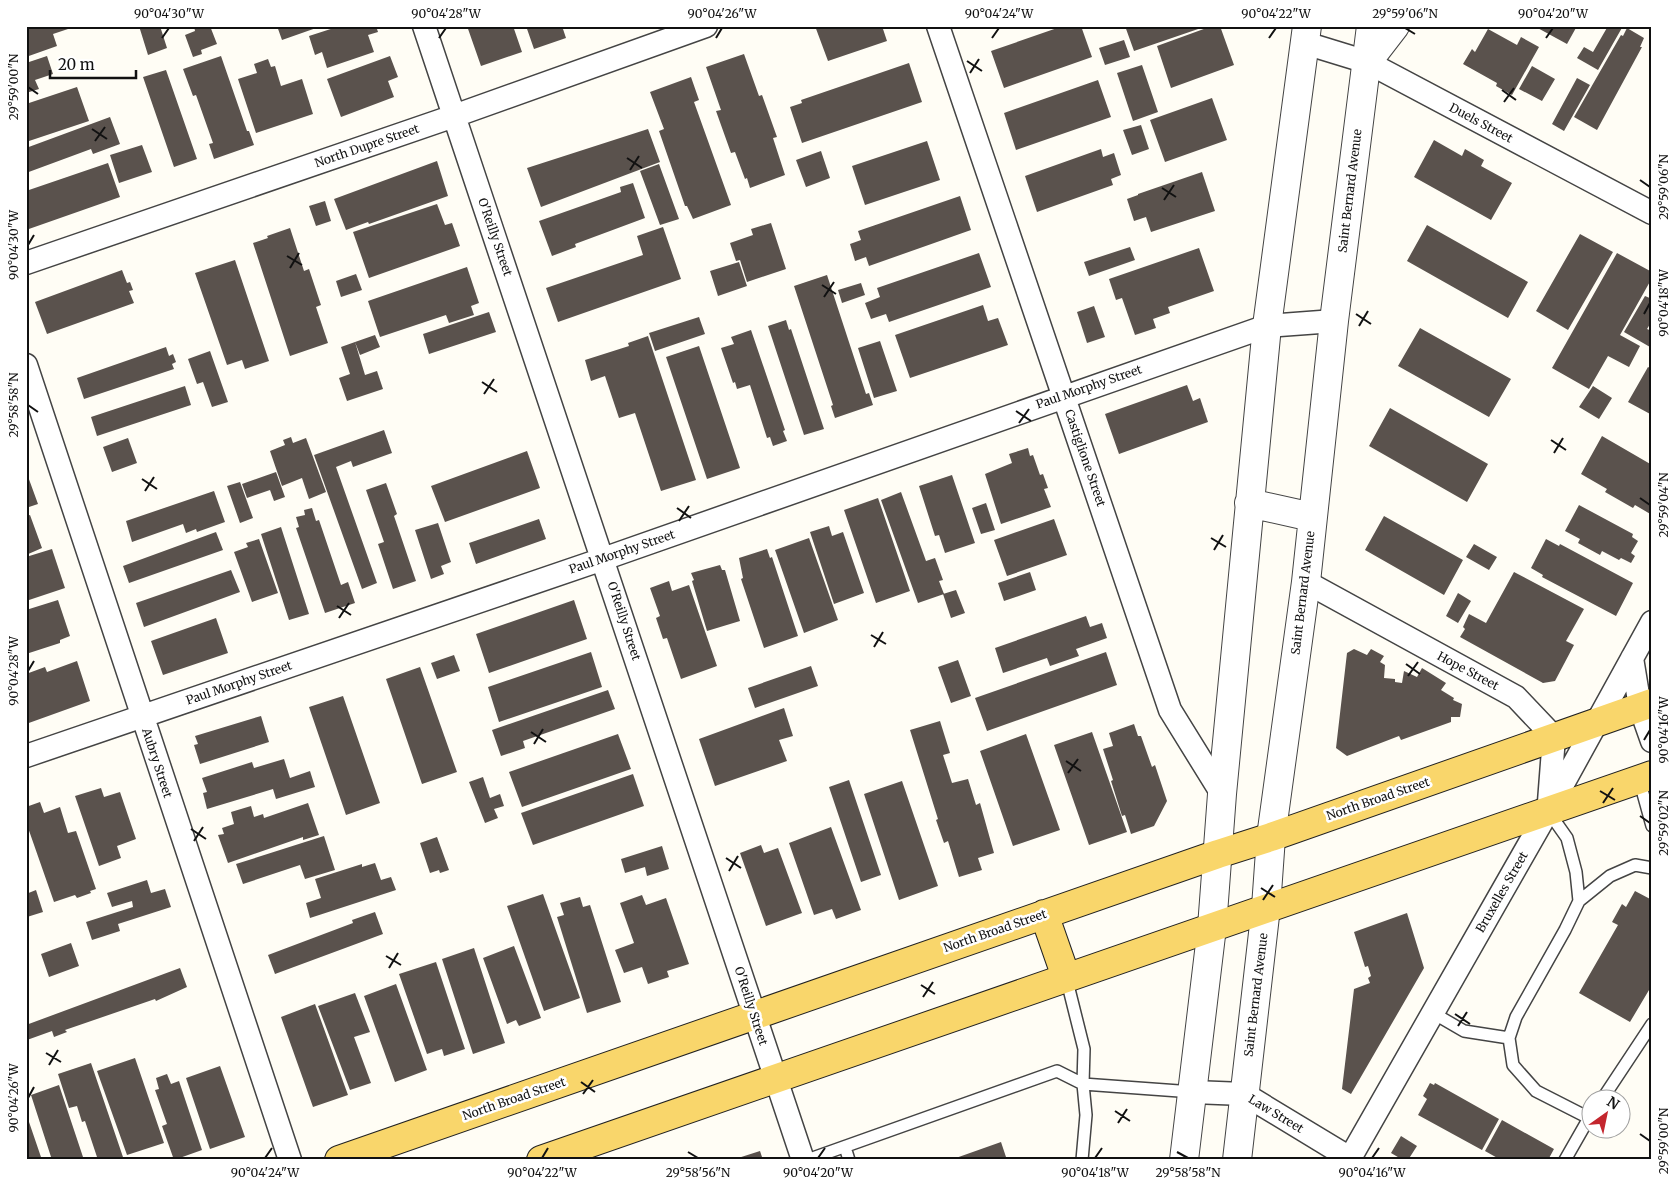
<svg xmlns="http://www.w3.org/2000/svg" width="1678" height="1186" font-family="Merriweather,serif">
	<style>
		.building { fill: #5a524d }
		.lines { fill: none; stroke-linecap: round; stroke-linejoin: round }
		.service-casing { stroke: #444; stroke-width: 14 }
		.minor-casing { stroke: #444; stroke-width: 25 }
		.tertiary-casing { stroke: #444; stroke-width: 30 }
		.primary-casing { stroke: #222; stroke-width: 30 }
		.service { stroke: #fff; stroke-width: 11 }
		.minor { stroke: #fff; stroke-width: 22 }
		.tertiary { stroke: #fff; stroke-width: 28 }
		.primary { stroke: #f9d66b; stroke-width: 28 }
		.ticks { fill: none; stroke: #111; stroke-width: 2 }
		.labels { text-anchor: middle; stroke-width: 5; stroke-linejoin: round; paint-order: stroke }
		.street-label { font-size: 12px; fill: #111; stroke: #fff }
		.neatline { fill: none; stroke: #111; stroke-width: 2 }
		.ticks-label { font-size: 12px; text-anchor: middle; fill: #111 }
	</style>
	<rect width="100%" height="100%" fill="#fffdf5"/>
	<path class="building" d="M26,26H67L68,29L53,34L57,46L26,57Z
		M139,26H160L167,48L148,55Z
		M194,26H210L217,44L201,50L202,54L193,57L185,35L195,31Z
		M277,26H319V27L282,40Z
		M340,26H376L378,32L368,35L374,52L327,68L322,52L315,55L309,36Z
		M467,26H513L522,52L481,66Z
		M526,26H562L566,38L534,49Z
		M815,26H882L887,41L828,61Z
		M1063,26H1081L1092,57L1004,88L991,51Z
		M1125,26H1204V27L1134,51Z
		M1212,26H1220L1234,65L1171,88L1157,46Z
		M1534,26H1577L1567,44Z
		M1608,26H1623L1598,70L1577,58L1584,47L1593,52Z
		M1627,28L1644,38L1640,47H1642L1597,130L1574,117L1621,35L1623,36Z
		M1488,29L1517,45L1521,37L1539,47L1512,95L1496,86L1497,83L1463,64L1472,49L1475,52Z
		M1124,40L1130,57L1105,65L1099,48Z
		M744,54L759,96L762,95L777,137L773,138L785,175L750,188L747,178L745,179L735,152L731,153L716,111L721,110L706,67Z
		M47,56L53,74L35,80L39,89L26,93V63Z
		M221,56L247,131H249L254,145L214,159L209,144L213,143L196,95L193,96L183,69Z
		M390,56L398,77L388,81L394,97L341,117L327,79Z
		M268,59L271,67L275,66L281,86L302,79L313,114L256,133L238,79L257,73L254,64Z
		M909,63L922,102L802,143L790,107L802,103L801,100Z
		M1142,65L1158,112L1133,121L1117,73Z
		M1532,66L1555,79L1542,101L1519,89Z
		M166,70L197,159L174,167L143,77Z
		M691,77L699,100L694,102L731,205L693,219L687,206H685L659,131L664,129L650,92Z
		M1577,78L1590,85L1564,131L1552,124Z
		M1098,80L1111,117L1016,150L1004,113Z
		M77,87L89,121L26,142V104Z
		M1212,98L1227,140L1165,162L1150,120Z
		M110,117L120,144L93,154L91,149L26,173V148Z
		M1141,125L1149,149L1132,155L1123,130Z
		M648,129L660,162L541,207L527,168Z
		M1434,140L1462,156L1465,149L1484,160L1481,166L1512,183L1491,220L1414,177Z
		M927,141L940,180L865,205L852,166Z
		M142,145L152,172L119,183L110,155Z
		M1101,149L1103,157L1114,153L1121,175L1111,179L1113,185L1037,212L1025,176Z
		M821,151L830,178L806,187L796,160Z
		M437,161L448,196L369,224L368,222L346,230L334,199Z
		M108,163L120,197L26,230V191Z
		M659,164L679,219L660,225L640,171Z
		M1202,172L1215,211L1151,232L1146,217L1134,221L1127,199L1138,195V194Z
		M633,183L645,218L575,244L576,247L552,256L539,221L621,192L620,187Z
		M960,196L971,230L869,266L866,257L855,261L850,244L861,240L858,231Z
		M325,201L331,221L316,226L309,206Z
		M437,204L445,225L452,223L460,246L369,278L353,232Z
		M771,223L786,269L747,282L740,260L736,261L730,243L753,235L751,229Z
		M1427,225L1528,282L1508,318L1407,261Z
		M663,227L681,279L558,322L546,288L643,255L637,236Z
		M290,228L304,271L309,269L321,305L316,307L328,343L290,356L253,243L268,238L267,236Z
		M1580,234L1613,252L1568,330L1536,311Z
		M1130,247L1135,260L1089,276L1084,262Z
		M1199,248L1214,291L1168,307L1170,313L1153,319L1156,328L1135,335L1122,298L1116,300L1109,279Z
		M979,253L991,287L889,322L886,314L871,319L865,303L880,297L877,288Z
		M1617,253L1652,272V278L1620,335L1640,346L1629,367L1608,356L1589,389L1552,368Z
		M235,260L269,361L245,369L242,360L227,365L195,273Z
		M739,262L747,286L718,296L710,271Z
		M467,267L479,303L471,306L474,315L449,323L446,315L380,337L368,301Z
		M122,270L127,283L130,282L133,290L129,291L134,303L47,334L35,302Z
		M356,274L362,290L341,297L336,281Z
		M827,275L866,394L869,393L873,405L835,418L831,406L833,405L794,286Z
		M861,283L865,295L842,303L838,290Z
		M1645,296L1652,299V321L1647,329L1652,331V343L1650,347L1624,332Z
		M983,305L988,321L998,318L1008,345L910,378L895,335Z
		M1094,306L1105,337L1087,343L1077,312Z
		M489,312L496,332L429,354L423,334Z
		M699,317L705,334L655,351L649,333Z
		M786,320L789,330L791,329L824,429L804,435L768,326Z
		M1420,328L1511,379L1489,417L1398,366Z
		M751,330L785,430L783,431L787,441L773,446L770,437L767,438L750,385L737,389L735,382L733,383L721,348L734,344L731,337Z
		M375,335L380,347L360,355L355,342Z
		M648,336L696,480L661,491L635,413L619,418L605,376L591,381L585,360L629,346L628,343Z
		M880,341L897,391L874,398L858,348Z
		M355,342L365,375L377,371L383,389L347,401L339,378L350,374L341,347Z
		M699,346L740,468L707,479L666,357Z
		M166,347L169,356L173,354L176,362L172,364L174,369L84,399L77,378Z
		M210,351L228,402L212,407L203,382L197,384L188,359Z
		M1648,367L1652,369V415L1628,402Z
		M1187,385L1193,401L1200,398L1208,422L1119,454L1105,414Z
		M185,386L191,405L97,436L91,417Z
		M1593,386L1612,398L1599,419L1579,407Z
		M1390,408L1488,464L1467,502L1369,446Z
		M384,430L392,453L353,467L351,461L336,467L377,583L362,589L314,455Z
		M1602,436L1652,465V515L1635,505L1633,508L1605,492L1607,489L1581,474Z
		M291,437L293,443L306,438L326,492L309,499L302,478L282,486L270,451L285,445L283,440Z
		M128,438L137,463L112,472L103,447Z
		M1028,448L1030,456L1033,455L1040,475L1043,474L1048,488L1044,489L1051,507L1001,524L985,474L1012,463L1009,454Z
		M527,451L540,488L445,522L431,486Z
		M26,471L38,504L26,508Z
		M276,472L285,497L274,501L270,490L247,498L242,484Z
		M952,475L975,543L945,553L939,535L935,536L919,486Z
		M240,482L253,518L240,523L227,486Z
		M386,483L397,514L394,516L416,581L393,589L378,544L384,542L366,490Z
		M214,491L225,522L197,532L196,529L186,533L183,524L132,542L126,521Z
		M901,492L926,561L935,558L943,580L939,581L944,594L918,603L881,500Z
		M878,498L910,591L876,603L844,510Z
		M986,503L995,530L981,534L972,508Z
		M1579,505L1633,534L1632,537L1638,541L1631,553L1635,556L1631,563L1621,558L1619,560L1602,551L1600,555L1578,543L1580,539L1565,531Z
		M312,508L316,521L319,520L341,585L348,582L355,603L325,613L296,528L299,527L296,517L305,515L304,510Z
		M30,515L42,548L26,555V516Z
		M1384,516L1463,560L1444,595L1365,550Z
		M539,519L546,539L476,564L469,543Z
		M1054,519L1067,555L1007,576L994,540Z
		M438,523L451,562L441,566L444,574L431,579L415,530Z
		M829,526L832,536L843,532L864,593L834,604L810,532Z
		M281,527L309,614L289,620L261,534Z
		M216,532L223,550L129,583L123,566Z
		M809,538L838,620L804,633L775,550Z
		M259,539L278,593L252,602L234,552L248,547L246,543Z
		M1546,539L1559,546L1560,544L1633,583L1616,616L1542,577L1543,575L1531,568Z
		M1474,544L1497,557L1489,570L1466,557Z
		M52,549L65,588L26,601V557Z
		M767,549L770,558L772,557L798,636L764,648L741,579L743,578L739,558Z
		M720,565L722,570H725L740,621L707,631L692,581L694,580L691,573Z
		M231,570L240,592L144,627L136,603Z
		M1030,572L1036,590L1004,601L998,583Z
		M1514,572L1584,609L1566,641L1574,645L1555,681L1543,683L1460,637L1465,629L1463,627L1469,614L1486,623Z
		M669,581L672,591L689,585L717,666L681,679L667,638L663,639L656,618L660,616L650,588Z
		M956,590L965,613L951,618L943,594Z
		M1458,593L1471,601L1458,623L1446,616Z
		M58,600L70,636L60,640V643L26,654V610Z
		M574,600L587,639L489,673L476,634Z
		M1086,616L1090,627L1102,623L1107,638L1076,649L1079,656L1050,666L1047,658L1003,673L995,648Z
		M216,618L228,653L163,675L151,641Z
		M1354,649L1367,655L1371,649L1384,656L1380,662L1385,665L1384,678L1395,679V682L1402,683L1404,671L1417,677L1422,668L1446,683L1441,690L1454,698L1453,700L1462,704L1460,717H1451V722L1401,740L1399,736L1347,756L1336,748L1347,653Z
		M591,652L602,687L499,722L488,687Z
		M1106,652L1117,685L987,731L975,698Z
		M454,655L460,671L437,679L431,663Z
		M958,660L971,696L951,703L938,667Z
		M77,661L90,701L26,724V674L45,667L47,672Z
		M811,666L818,686L755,708L748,688Z
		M420,667L457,772L422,784L386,679Z
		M608,690L615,709L523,741L525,748L501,756L492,730Z
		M343,696L380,803L346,815L309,707Z
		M784,708L793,736L779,740L787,761L715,786L699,739Z
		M261,716L269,742L200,764L194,745L198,744L195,736Z
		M940,721L950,753L943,755L952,783L968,779L976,805L980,803L994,853L978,858L982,870L959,877L948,841L944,843L936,820L938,819L910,730Z
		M1134,724L1138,736H1141L1152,767L1155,765L1167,801L1154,826L1131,834L1125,815L1122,816L1111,781L1113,780L1103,749L1113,746L1109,733Z
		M1092,732L1127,832L1089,845L1054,745Z
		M618,734L631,769L522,807L509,772Z
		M1026,734L1060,830L1013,846L980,751Z
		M284,759L290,778L310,771L315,787L276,799L273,789L207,809L203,793L207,792L202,778L252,762L254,768Z
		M633,774L644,806L533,845L521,813Z
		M483,777L490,798L500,794L504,806L494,809L498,818L485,823L469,782Z
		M849,780L881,875L861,882L829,787Z
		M902,781L938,886L899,900L864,794Z
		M101,788L104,797L120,792L136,839L117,846L121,858L99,866L75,796Z
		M40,802L44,813L60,807L68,833L76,831L96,889L90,891L91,893L77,898L75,895L54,902L26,822V807Z
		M308,803L319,835L303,840V837L228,863L218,835L224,834L222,828L234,824L231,812L251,806L254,817L263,814L264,818Z
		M831,827L861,910L836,919L832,909L814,915L789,843Z
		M324,836L335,870L305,879L300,865L243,884L236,864Z
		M437,837L449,870L440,873L439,870L430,873L420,843Z
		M761,845L764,853L778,848L802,913L766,926L740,853Z
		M662,846L669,869L647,876L645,867L625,873L621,859Z
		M375,863L381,880L391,877L396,890L310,918L306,903L321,898L315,879L362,864V867Z
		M147,880L151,893L165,889L171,907L118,924L120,931L92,940L86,922L133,907L132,901L112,907L107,893Z
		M36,890L43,912L27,917L29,922L26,923V894Z
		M1635,891L1652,900V985L1630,1022L1579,993L1618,925L1612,922L1622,904L1626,907Z
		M543,894L580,998L544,1011L507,906Z
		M642,895L646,905L666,898L689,964L667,971L669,977L648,984L642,967L624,973L615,950L634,943L620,903Z
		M580,897L583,907L590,905L621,1002L587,1013L557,917L564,915L560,903Z
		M375,912L383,934L275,974L268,955L353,923L352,920Z
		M1407,913L1424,968L1351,1094L1342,1089L1354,989L1370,983L1368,978L1371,976L1368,966L1365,967L1354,932Z
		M71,943L79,966L49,977L41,954Z
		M514,946L541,1018L519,1026L516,1020L507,1024L483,958Z
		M474,948L505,1043L473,1054L442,959Z
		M436,962L465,1049L444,1056L442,1049L427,1054L399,974Z
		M180,968L187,987L156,1001L155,999L65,1030L67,1032L54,1037L52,1031L27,1040L26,1025Z
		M396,984L427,1070L395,1082L364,996Z
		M355,993L370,1032L354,1037L371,1083L350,1090L318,1006Z
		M315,1004L348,1095L313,1107L281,1017Z
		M135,1058L164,1143L127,1155L97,1071Z
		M91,1063L124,1160H98L85,1121L82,1122L77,1106L69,1108L58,1074Z
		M220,1066L245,1137L210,1149L186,1078Z
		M167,1074L171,1084L179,1081L202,1150L174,1160L162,1126L167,1124L155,1090L159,1089L156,1078Z
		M1430,1083L1434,1085L1435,1083L1499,1119L1482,1150L1418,1115L1427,1099L1423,1096Z
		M59,1085L84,1160H52L31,1095Z
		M28,1119L42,1160H26V1120Z
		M1502,1120L1554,1149L1548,1160H1501L1485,1151Z
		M1401,1136L1417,1146L1408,1160H1403L1391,1153Z
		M1001,1142L1007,1160H953V1159Z
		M760,1151L763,1160H735V1159Z"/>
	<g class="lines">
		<defs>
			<path id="service" d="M1639,779L1652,826
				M1548,811L1567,838L1576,872L1579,901L1565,930L1516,1017L1509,1038L1513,1065L1536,1091L1589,1118L1590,1115
				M1579,901L1610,876L1635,865L1652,868
				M1066,977L1084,1049L1083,1084L1086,1115L1082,1160
				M1433,1013L1464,1031L1509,1038
				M1603,1098L1652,1024
				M845,1147L849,1160
				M807,1160L1057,1071L1083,1084L1193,1092
				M1565,1160L1589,1118"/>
			<path id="minor" d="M424,26L803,1160
				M938,26L1170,710L1222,794
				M1305,43L1367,62L1652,213
				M26,263L454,116L706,26
				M26,365L290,1160
				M1306,582L1516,697L1554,737L1549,802
				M1632,658L1640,707L1652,741
				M26,756L603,559L1267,326L1334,321
				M1193,1092L1244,1094L1353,1160
				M1349,1160L1548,811L1652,622"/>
			<path id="tertiary" d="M1368,61L1395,26
				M1249,503L1312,517
				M1184,1160L1212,927L1222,794L1267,326L1307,26
				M1237,1160L1266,907L1271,837L1306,582L1334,321L1371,26"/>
			<path id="primary" d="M1044,914L1066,977
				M339,1160L1218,854L1271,837L1652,703
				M541,1160L1652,775"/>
		</defs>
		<use href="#service" class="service-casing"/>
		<use href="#minor" class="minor-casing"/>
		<use href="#tertiary" class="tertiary-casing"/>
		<use href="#primary" class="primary-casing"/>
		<use href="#service" class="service"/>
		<use href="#minor" class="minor"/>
		<use href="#tertiary" class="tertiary"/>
		<use href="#primary" class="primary"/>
	</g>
	<path class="ticks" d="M1405,28L1415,34M162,38L169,28M439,38L446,28M716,38L722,28M992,38L999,28M1269,38L1276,28M1546,38L1553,28M967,61L982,71M970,73L979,59M28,87L38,94M1502,90L1516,100M1504,102L1514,88M92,129L107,139M95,141L105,127M627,158L642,168M630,170L639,156M1640,180L1650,187M1162,188L1176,197M1164,200L1174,185M28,245L34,235M287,256L302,265M290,268L299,253M822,285L836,294M824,297L834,282M1356,314L1371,324M1644,314L1650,303M1359,326L1368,311M482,382L497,392M484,394L494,379M28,405L38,412M1016,411L1031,421M1019,423L1029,409M1551,440L1566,450M1554,453L1563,438M142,479L157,489M145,491L154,477M1640,498L1650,505M677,508L691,518M679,521L689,506M1211,538L1226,547M1214,550L1223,535M337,606L351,615M339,618L349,603M871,635L886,644M874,647L883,632M1406,664L1420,674M28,671L34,661M1408,676L1418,662M531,732L546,742M1644,740L1650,730M534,744L543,729M1066,761L1081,771M1068,773L1078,759M1600,791L1615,800M1603,803L1613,788M1640,816L1650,823M191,829L206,839M194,841L203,827M726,858L741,868M729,871L738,856M1261,888L1275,897M1263,900L1273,885M386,956L401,965M389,968L398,953M921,985L935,994M923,997L933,982M1455,1014L1470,1024M1458,1026L1467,1012M46,1053L61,1062M49,1065L58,1050M581,1082L595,1092M583,1094L593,1080M28,1098L34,1087M1115,1111L1130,1121M1118,1123L1127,1109M1640,1134L1650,1141M688,1152L698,1158M1177,1152L1188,1158M265,1158L272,1148M542,1158L548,1148M818,1158L825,1148M1095,1158L1102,1148M1372,1158L1379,1148"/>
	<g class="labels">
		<g class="street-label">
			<text transform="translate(1481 123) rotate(28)" y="4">Duels Street</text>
			<text transform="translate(367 146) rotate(-19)" y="4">North Dupre Street</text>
			<text transform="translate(1350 191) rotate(-83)" y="4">Saint Bernard Avenue</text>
			<text transform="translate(495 237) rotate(71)" y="4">O'Reilly Street</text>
			<text transform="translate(1089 387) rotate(-19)" y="4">Paul Morphy Street</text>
			<text transform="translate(1085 458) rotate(71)" y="4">Castiglione Street</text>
			<text transform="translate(622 552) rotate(-19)" y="4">Paul Morphy Street</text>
			<text transform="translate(1303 593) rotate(-83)" y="4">Saint Bernard Avenue</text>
			<text transform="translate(624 621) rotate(72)" y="4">O'Reilly Street</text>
			<text transform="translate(1468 671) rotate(28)" y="4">Hope Street</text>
			<text transform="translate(239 683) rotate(-19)" y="4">Paul Morphy Street</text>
			<text transform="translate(157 763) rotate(72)" y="4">Aubry Street</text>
			<text transform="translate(1378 799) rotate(-19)" y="4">North Broad Street</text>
			<text transform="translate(1502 892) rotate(-60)" y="4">Bruxelles Street</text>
			<text transform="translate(995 931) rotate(-19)" y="4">North Broad Street</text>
			<text transform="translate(1256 995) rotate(-83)" y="4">Saint Bernard Avenue</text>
			<text transform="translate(751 1006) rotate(72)" y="4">O'Reilly Street</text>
			<text transform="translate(514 1099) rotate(-19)" y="4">North Broad Street</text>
			<text transform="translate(1276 1114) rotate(31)" y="4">Law Street</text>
		</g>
	</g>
	<rect width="1678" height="1186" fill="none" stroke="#ffffff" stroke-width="55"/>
	<g transform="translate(1606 1114) rotate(33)"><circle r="24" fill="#ffffff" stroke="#a0a0a0"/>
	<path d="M0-4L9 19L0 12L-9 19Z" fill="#c4262e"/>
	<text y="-8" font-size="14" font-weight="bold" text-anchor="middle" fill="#111111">N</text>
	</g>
	<path d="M50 70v8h86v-8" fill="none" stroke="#111111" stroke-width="2.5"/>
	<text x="58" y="70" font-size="15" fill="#111111" stroke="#ffffff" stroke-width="4" paint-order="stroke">20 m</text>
	<rect x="28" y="28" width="1622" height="1130" class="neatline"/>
	<g class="ticks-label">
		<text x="169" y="18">90°04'30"W</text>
		<text x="446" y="18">90°04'28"W</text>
		<text x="722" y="18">90°04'26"W</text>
		<text x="999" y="18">90°04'24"W</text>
		<text x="1276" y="18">90°04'22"W</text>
		<text x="1405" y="18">29°59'06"N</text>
		<text x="1553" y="18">90°04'20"W</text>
		<text transform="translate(14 87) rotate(-90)" y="4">29°59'00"N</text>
		<text transform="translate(1664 187) rotate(-90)" y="4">29°59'06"N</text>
		<text transform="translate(14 245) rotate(-90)" y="4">90°04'30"W</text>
		<text transform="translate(1664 303) rotate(-90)" y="4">90°04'18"W</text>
		<text transform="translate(14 405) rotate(-90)" y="4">29°58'58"N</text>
		<text transform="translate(1664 505) rotate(-90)" y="4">29°59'04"N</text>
		<text transform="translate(14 671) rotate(-90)" y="4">90°04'28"W</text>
		<text transform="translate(1664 730) rotate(-90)" y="4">90°04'16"W</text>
		<text transform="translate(1664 823) rotate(-90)" y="4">29°59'02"N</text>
		<text transform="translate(14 1098) rotate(-90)" y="4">90°04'26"W</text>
		<text transform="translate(1664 1141) rotate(-90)" y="4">29°59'00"N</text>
		<text x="265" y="1177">90°04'24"W</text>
		<text x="542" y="1177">90°04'22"W</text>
		<text x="698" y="1177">29°58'56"N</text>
		<text x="818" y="1177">90°04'20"W</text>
		<text x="1095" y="1177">90°04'18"W</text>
		<text x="1188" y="1177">29°58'58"N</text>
		<text x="1372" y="1177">90°04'16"W</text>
	</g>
</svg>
